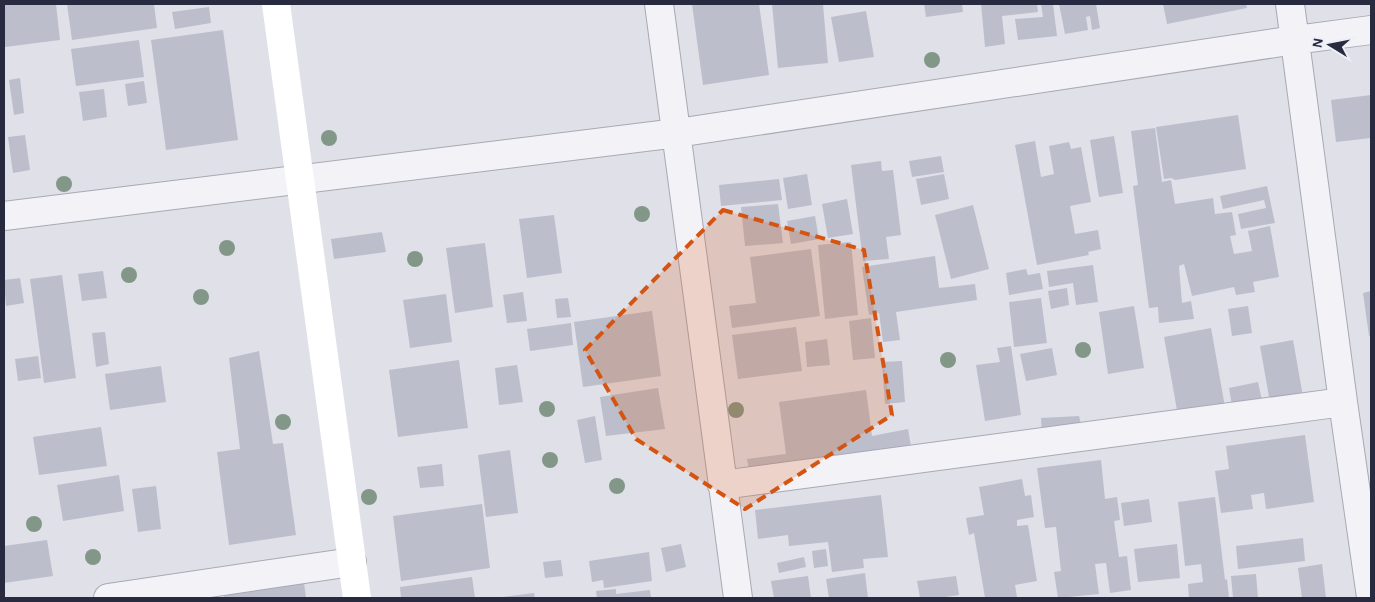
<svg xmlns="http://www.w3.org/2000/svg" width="1375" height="602" font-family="'Alegreya Sans',sans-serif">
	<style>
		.building { fill: #bcbecb }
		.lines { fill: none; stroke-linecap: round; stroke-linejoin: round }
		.street-casing { stroke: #a8a9b5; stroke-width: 30 }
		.street { stroke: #f2f2f7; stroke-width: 28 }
		.secondary { stroke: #fff; stroke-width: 28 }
		.tree { fill: #829788 }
		.marked { fill: #d55411; fill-opacity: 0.2; stroke: #d55411; stroke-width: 4; stroke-dasharray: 10 6; stroke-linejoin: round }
	</style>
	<rect width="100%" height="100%" fill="#dfe0e8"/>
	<path class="building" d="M4,4H56L60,40L5,47Z
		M67,4H154L157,28L72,40Z
		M692,4H759L769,75L703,85Z
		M772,4H823L828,63L778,68Z
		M924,4H962L963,12L926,17Z
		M981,4H1037L1038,12L1002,16L1005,44L985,47Z
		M1041,4H1053L1057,36L1018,40L1015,19L1043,17Z
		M1059,4H1096L1100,28L1092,30L1090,16L1086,17L1088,30L1065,34Z
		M1163,4H1246L1247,8L1167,24Z
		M209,7L211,23L175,29L172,12Z
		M866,11L874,57L839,62L831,17Z
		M223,30L238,140L166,150L151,40Z
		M139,40L144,77L76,86L71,49Z
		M20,78L24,113L14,115L9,80Z
		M144,81L147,103L128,106L125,84Z
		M104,89L107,117L83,121L79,92Z
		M1371,95V138L1336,142L1331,100Z
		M1238,115L1246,169L1175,180L1171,178L1164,179L1156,127Z
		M1155,128L1162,182L1171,180L1175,204L1213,198L1215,214L1232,212L1236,235L1230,236L1234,254L1252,251L1248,231L1270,226L1279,277L1253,282L1255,292L1236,295L1234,287L1192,296L1184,264L1179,266L1182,303L1191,301L1194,319L1159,323L1158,307L1149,308L1133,186L1138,185L1131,131Z
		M25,135L30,170L13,173L8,137Z
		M1114,136L1123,193L1099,197L1090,140Z
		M1035,141L1041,177L1054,174L1049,146L1069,142L1071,149L1081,147L1091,202L1070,206L1075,234L1098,230L1101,249L1088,252L1089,255L1037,265L1015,145Z
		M941,156L944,172L912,177L909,161Z
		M881,161L882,171L893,170L901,235L886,237L889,259L863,261L851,165Z
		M807,174L812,205L788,209L783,178Z
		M944,174L949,199L921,205L916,179Z
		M779,179L782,200L721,206L719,185Z
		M1267,186L1275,223L1241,229L1238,214L1266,208L1264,200L1223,209L1220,196Z
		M847,199L853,234L828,238L822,204Z
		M778,204L783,243L745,246L741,207Z
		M973,205L989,269L951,279L935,215Z
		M554,215L562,273L527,278L519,219Z
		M815,216L819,239L791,244L787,221Z
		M382,232L386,252L334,259L331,239Z
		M851,242L858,315L825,319L818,245Z
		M485,243L493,307L455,313L446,248Z
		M811,249L820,316L732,328L729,306L756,303L750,257Z
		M935,256L939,288L975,284L977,300L896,312L900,340L883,342L879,313L869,315L862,267Z
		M1093,265L1098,302L1076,305L1073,283L1049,287L1047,271Z
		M1026,269L1028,275L1040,273L1043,289L1009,295L1006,273Z
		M103,271L107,298L82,301L78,274Z
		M62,275L76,378L44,383L30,279Z
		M20,278L24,303L6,306L4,280Z
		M1067,288L1069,305L1051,309L1048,291Z
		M1371,291V335L1369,336L1363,293Z
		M523,292L527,321L507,323L503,295Z
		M446,294L452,342L410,348L403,300Z
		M568,298L571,317L557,318L555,299Z
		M1041,298L1047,343L1014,347L1009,302Z
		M1134,306L1144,368L1108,374L1099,312Z
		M1248,306L1252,333L1232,336L1228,309Z
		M652,311L661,376L583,387L574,322Z
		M871,318L875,358L853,360L849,321Z
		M571,323L573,345L530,351L527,329Z
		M796,327L802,371L738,379L732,335Z
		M1211,328L1225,407L1178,416L1164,337Z
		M105,332L109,364L96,367L92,333Z
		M827,339L830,365L807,367L805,342Z
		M1293,340L1304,402L1271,408L1260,346Z
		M1011,346L1021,415L985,421L976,365L1000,362L997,348Z
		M1052,348L1057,375L1026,381L1020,354Z
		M259,351L273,444L283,443L296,535L229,545L217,452L240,449L229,358Z
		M38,356L41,378L18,381L15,359Z
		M459,360L468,428L398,437L389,370Z
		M902,361L905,402L885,404L882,362Z
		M517,365L523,402L499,405L495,368Z
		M161,366L166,402L110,410L105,374Z
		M1258,382L1263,405L1233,412L1229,388Z
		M658,388L665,429L606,436L600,397Z
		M866,390L872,436L908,429L912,452L750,475L747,459L786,454L779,402Z
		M595,416L602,460L585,463L577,420Z
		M1079,416L1084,435L1042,437L1041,418Z
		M101,427L107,466L39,475L33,437Z
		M1305,435L1314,502L1266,509L1264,493L1251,495L1253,509L1221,513L1215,471L1229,469L1226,446Z
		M510,450L518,513L486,517L478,455Z
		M1101,460L1105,499L1117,497L1120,520L1114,521L1119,557L1127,556L1131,590L1110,593L1106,563L1095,564L1099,594L1058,598L1054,572L1061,571L1056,527L1045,528L1037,468Z
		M442,464L444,486L420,488L417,467Z
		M119,475L124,511L63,521L57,485Z
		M1022,479L1025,496L1031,495L1034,517L1017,520V526L1028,525L1037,581L1015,585L1017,597L985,598L974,533L969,535L966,518L984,515L979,487Z
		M156,486L161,529L138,532L132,489Z
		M881,495L888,557L863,559L864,568L832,572L828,542L789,546L788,535L758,539L755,510Z
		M1215,497L1225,580L1227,579L1229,598H1189L1188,584L1203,582L1201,564L1185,566L1178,502Z
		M1149,499L1152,522L1124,526L1121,503Z
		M482,504L490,568L401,581L393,516Z
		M1303,538L1305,561L1238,569L1236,546Z
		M47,540L53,576L4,583V546Z
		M681,544L686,567L666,572L661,548Z
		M1177,544L1180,578L1138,582L1134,549Z
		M826,549L828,566L814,568L812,551Z
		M649,552L652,581L604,588L603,580L592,582L589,561Z
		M804,557L806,567L779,573L777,563Z
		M561,560L563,576L545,578L543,562Z
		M1322,564L1326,598H1302L1298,568Z
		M865,573L868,598H829L826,579Z
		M1256,574L1258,598H1233L1231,576Z
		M808,576L811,598H774L771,581Z
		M956,576L959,595L939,598H920L917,581Z
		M472,577L475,598H401L400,587Z
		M304,583L306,598H224V594Z
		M616,589V594L650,590L651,598H597L596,591Z
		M534,593L535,598H502V597Z"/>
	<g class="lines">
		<defs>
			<path id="street" d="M659,4L738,598
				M1290,4L1343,402L1371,597
				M4,216L677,133L1295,40L1371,30
				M722,485L1343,402
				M108,598L352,562"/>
		</defs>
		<use href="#street" class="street-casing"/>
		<use href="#street" class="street"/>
		<path class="secondary" d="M276,4L357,598"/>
	</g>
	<g class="tree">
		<circle cx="932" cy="60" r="8"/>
		<circle cx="329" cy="138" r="8"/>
		<circle cx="64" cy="184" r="8"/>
		<circle cx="642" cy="214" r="8"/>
		<circle cx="227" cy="248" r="8"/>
		<circle cx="415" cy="259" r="8"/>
		<circle cx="129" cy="275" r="8"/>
		<circle cx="201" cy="297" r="8"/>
		<circle cx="1083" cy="350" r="8"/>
		<circle cx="948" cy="360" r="8"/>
		<circle cx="547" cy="409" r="8"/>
		<circle cx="736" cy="410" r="8"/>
		<circle cx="283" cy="422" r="8"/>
		<circle cx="550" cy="460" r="8"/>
		<circle cx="617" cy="486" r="8"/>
		<circle cx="369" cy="497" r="8"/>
		<circle cx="34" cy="524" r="8"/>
		<circle cx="93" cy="557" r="8"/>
	</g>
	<path class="marked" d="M723,210L864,250L892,415L745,509L636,439L585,350Z"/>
	<rect width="1375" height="602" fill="none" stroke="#282a3f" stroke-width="10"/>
	<g transform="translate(1330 45) rotate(280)" stroke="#eeeff6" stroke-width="4" paint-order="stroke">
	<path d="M0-4L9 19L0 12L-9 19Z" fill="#282a3f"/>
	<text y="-8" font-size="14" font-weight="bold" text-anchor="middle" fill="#282a3f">N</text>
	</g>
</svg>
